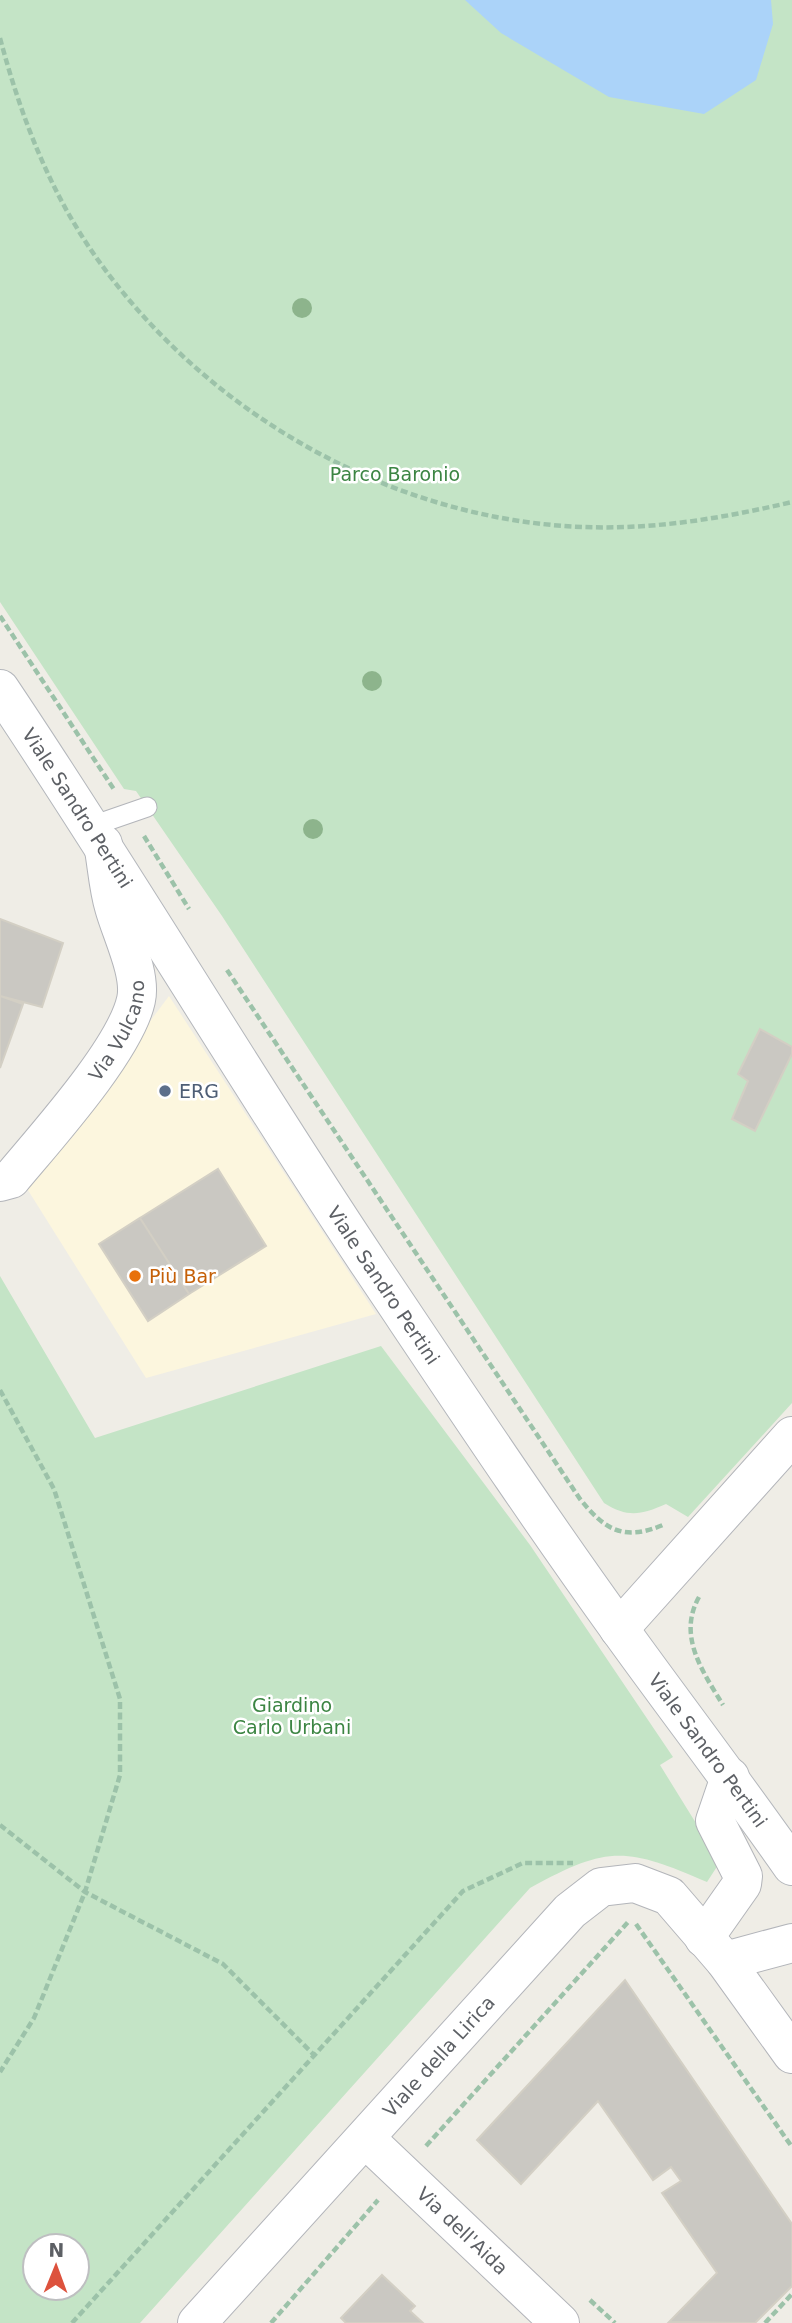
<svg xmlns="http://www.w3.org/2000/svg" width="792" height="2323" font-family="'DejaVu Sans',sans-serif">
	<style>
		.commercial { fill: #fcf6de }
		.green { fill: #c4e4c6; fill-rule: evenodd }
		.water { fill: #abd3f9 }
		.building { fill: #cac8c2; stroke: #d3cfc4; stroke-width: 2 }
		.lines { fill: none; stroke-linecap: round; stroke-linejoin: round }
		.service-casing { stroke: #b3b5ba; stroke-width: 21 }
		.minor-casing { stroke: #b3b5ba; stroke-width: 40 }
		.secondary-casing { stroke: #b4b7bc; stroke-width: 40 }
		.path { stroke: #9cc2a9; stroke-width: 4.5; stroke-dasharray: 7 3.5; stroke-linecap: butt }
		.service { stroke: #fff; stroke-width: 19 }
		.minor { stroke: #fff; stroke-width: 38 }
		.secondary { stroke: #fff; stroke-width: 38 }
		.tree { fill: #8db48c }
		.service-dot { fill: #5c6f8a; stroke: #fff; stroke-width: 2.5 }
		.food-dot { fill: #e8710a; stroke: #fff; stroke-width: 2.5 }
		.labels { text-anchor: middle; stroke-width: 5; stroke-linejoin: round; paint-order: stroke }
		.park-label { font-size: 19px; fill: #3c8543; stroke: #fff }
		.street-label { font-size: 19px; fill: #5d6065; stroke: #fff }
		.service-label { font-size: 19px; fill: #4e5e75; stroke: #fff; text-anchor: start }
		.food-label { font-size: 19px; fill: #c56008; stroke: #fff; text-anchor: start }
	</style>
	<rect width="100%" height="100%" fill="#efede6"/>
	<path class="commercial" d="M169,996L376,1314L146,1378L26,1187Z"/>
	<path class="green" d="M0,0H792V1403L688,1517L666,1504C641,1515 628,1518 604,1503L222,916L136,791L124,789L0,602Z
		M0,1276L95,1438L381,1346L530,1545L673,1757L660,1765L720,1862L707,1882C626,1847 608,1845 530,1888L140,2323H0ZM35,2246H77V2288H35Z"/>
	<path class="water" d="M465,0H771L773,24L756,80L704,114L609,97L501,33Z"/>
	<path class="building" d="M0,919L63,943L42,1007L0,996Z
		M0,996L23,1004L0,1068Z
		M760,1029L792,1047V1054L755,1131L732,1119L748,1081L738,1074Z
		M218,1169L266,1246L189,1294L140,1218Z
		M140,1218L189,1294L148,1321L99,1244Z
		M625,1980L792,2224V2286L755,2323L669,2322L717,2273L662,2193L681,2181L671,2167L653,2180L598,2101L521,2184L477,2140Z
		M382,2275L415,2306L410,2311L423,2323H346L341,2318Z"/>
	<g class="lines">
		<defs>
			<path id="service" d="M92,826L147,807"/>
			<g id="minor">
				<path id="s1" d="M0,1182L11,1179C45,1138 125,1050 136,1000C142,974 121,933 114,907C108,887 107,865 103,844"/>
				<path d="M619,1629L792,1436"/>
				<path d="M704,1938L742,1884L743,1876L715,1821L730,1777"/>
				<path d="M725,1961L792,1943"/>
				<path id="s2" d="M366,2139L560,2323"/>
				<path id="s3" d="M197,2323L570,1911L601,1887L635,1883L669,1896L725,1961L792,2054"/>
			</g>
			<g id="secondary">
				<path id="s4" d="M0,689C127,878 243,1075 370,1265C452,1387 534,1511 620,1630C677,1709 736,1786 792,1866"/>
			</g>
		</defs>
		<use href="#service" class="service-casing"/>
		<use href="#minor" class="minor-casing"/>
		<use href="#secondary" class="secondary-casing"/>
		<path class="path" d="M0,38C21,117 50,193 98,260C216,425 419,535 625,527C682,525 736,515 792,502
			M0,616L115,791
			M144,836L189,909
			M227,970L580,1499C606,1531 624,1541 663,1525
			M0,1390L54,1489L120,1699V1775L85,1892L34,2018L0,2072
			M699,1597C677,1636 703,1672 723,1705
			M0,1825L85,1892L223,1964L313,2054
			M636,1924L792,2147
			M426,2146L629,1921
			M590,2300L615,2323
			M72,2323L463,1891L523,1863H573
			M271,2323L378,2200
			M765,2323L792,2294"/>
		<use href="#service" class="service"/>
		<use href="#minor" class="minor"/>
		<use href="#secondary" class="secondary"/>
	</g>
	<g class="tree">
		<circle cx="302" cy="308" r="10"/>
		<circle cx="372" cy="681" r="10"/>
		<circle cx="313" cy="829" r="10"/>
	</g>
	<circle class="service-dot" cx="165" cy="1091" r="7"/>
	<circle class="food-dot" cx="135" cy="1276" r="7"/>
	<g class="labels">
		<g class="park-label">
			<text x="395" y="481">Parco Baronio</text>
			<text x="292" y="1712">Giardino<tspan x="292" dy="22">Carlo Urbani</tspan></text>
		</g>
		<g class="street-label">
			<text dy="7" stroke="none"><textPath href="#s4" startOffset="142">Viale Sandro Pertini</textPath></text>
			<text dy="7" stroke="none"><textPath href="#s1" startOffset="196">Via Vulcano</textPath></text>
			<text dy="7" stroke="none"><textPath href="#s4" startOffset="709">Viale Sandro Pertini</textPath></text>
			<text dy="7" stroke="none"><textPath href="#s4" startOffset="1276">Viale Sandro Pertini</textPath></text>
			<text dy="7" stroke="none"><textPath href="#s3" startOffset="360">Viale della Lirica</textPath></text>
			<text dy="7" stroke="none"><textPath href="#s2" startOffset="133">Via dell'Aida</textPath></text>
		</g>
		<g class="service-label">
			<text x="179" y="1098">ERG</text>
		</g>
		<g class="food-label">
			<text x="149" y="1283">Più Bar</text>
		</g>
	</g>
	<g transform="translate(56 2267) rotate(1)"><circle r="33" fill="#ffffff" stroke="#bebfc1" stroke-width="2"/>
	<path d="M0-5L12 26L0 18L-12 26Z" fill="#dd523d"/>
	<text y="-10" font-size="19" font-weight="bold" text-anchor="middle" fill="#5d6065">N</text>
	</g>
</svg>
